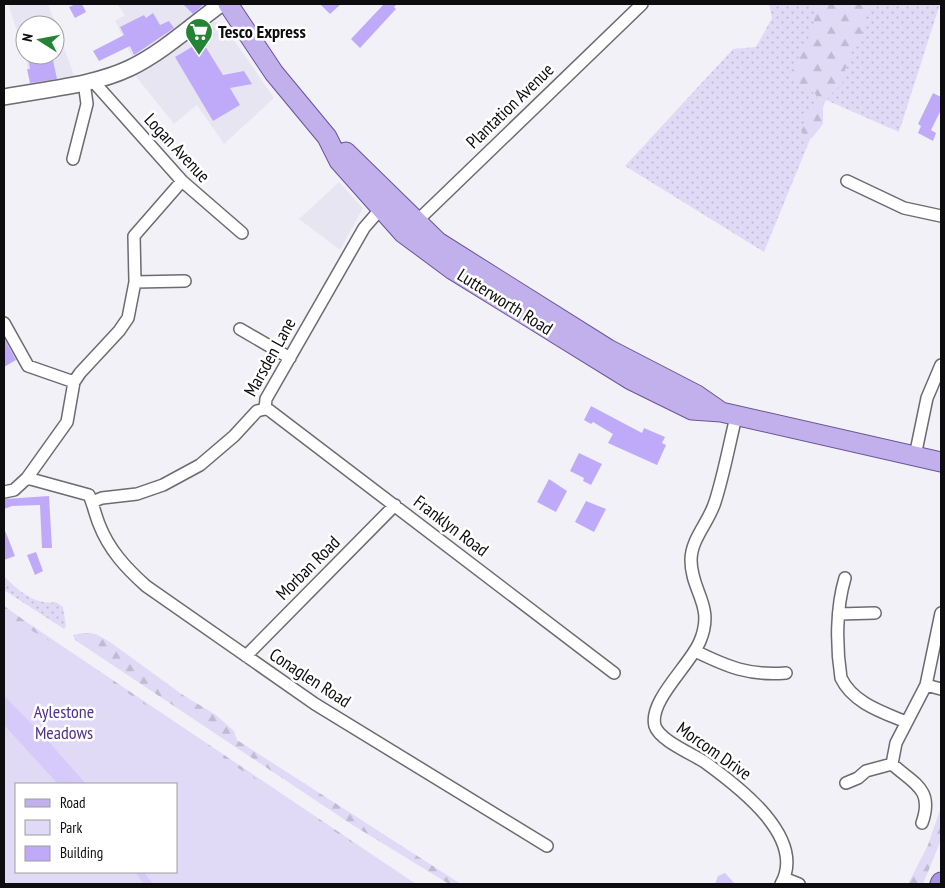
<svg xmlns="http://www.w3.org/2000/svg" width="945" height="888" font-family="'PT Sans Narrow',sans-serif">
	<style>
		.built { fill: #e8e5f3 }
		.grass { fill: url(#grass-dots) }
		.forest { fill: url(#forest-firs) }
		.park { fill: #e1daf7; fill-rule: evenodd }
		.water { fill: #d6cafb }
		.building { fill: #bfaaf9 }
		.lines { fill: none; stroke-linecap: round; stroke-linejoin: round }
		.minor-casing { stroke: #6c6b70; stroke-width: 14 }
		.tertiary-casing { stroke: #6c6b70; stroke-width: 18 }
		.primary-casing { stroke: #695497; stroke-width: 21 }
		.trunk-casing { stroke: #695497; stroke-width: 21 }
		.minor { stroke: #fff; stroke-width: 11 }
		.tertiary { stroke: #fff; stroke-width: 15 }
		.primary { stroke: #c2b0ed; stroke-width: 19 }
		.trunk { stroke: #ae96e7; stroke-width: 19 }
		.labels { text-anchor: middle; stroke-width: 5; stroke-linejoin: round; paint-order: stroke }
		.poi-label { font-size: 18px; font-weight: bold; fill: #0d0c0e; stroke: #fff; text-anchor: start }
		.street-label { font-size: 18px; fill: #0d0c0e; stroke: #fff }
		.park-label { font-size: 18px; fill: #52318b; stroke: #fff }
	</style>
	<defs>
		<pattern id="grass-dots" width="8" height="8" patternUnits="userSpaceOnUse" patternTransform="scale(1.25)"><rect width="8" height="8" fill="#e1daf7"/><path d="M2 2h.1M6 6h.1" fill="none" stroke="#c0bad3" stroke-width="1.8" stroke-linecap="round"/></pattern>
		<pattern id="forest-firs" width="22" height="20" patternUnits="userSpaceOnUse" patternTransform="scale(1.25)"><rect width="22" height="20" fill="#e1daf7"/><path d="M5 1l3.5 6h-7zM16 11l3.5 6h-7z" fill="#c0bad3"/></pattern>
	</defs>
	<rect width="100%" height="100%" fill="#f2f1f7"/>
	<path class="built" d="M8,4H48L75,78L31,85L25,55H55V25H25V54Z
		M117,4H205L185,24L132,57L115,21L125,15Z
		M214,22L223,24L274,98L224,144L197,105L174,124L134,74Z
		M339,182L363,208L340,250L299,219Z"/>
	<path class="grass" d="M769,4H940L899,132L826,100L764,252L625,166L733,49L756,47L772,18Z
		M4,576C17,590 36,606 56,602L63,607L66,626L64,629L4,590Z"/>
	<path class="forest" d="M816,4H871L866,12V26L852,51L850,64L845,69V80L823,103V124L812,138L805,139L801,130L807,115L818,100L815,93C802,90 796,84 791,72L813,29Z
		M4,606L28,623L416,884H406L4,632Z
		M82,633L96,634L110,642L183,695L216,715L234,731L237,740L461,884H449L351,824L75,640L73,635Z
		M941,807V840L923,884H908L928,845Z"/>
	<path class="park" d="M4,614L66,651L232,764L415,884H4ZM16,784H176V872H16Z"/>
	<path class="water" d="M4,696L42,734L86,784H58L4,725Z
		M135,872H144L153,884H144Z
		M725,873L735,884H715L718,876Z"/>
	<path class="building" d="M76,4H82L86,12L75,18L69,7Z
		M183,4H204L193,14Z
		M320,4H341L330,14Z
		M384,4H397L394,7L396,9L360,48L351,39Z
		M153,13L160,25L169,21L174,28L134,55L130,46L99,61L93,51L124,35L120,27L144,15L146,18Z
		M202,41L223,75L244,71L252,84L230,88L240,105L213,121L175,57Z
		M37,55L39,63L53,60L57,79L30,83L27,69H30L28,57Z
		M933,93L941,97V110L931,130L936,133L933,141L918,133L921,126L918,124Z
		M4,338L16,360L4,367Z
		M591,406L642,433L644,428L665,437L662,443L666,445L657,465L608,443L613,434L593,422L591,424L584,420Z
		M579,453L602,464L591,485L583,481L584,478L570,471Z
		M549,479L567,491L556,512L537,502Z
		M49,496L52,548H42L40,505L12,506L4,509V499Z
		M586,501L606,509L594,532L575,522Z
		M4,528L15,556L4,560Z
		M36,552L43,571L35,575L27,555Z"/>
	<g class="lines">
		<defs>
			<path id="minor" d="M92,80L182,181L242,233
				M73,159L87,104L84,82
				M847,181L904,208L941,216
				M413,225L642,4
				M135,282L185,281
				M4,323L28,366L74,382
				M240,329L290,358
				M265,409L269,410L614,673
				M736,417C729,445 724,474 715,502C709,522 691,539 691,560C691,592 715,605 700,641C691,664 648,701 655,726C660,741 693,754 706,763C739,787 807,838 781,884
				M915,456L927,398L941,365
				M27,478L67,422L74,382L80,373L119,331L128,318L135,282L134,236L182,181
				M4,492L14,490L27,478L89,495C93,504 95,514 99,524C109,550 126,568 146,586L315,704L547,846
				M92,502L102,498L137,494L163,485L200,465L234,436L257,411L265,409L266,399L364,228L384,205
				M845,578C836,608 836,646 841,678C853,703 882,712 906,722
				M839,614L875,613
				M695,651C728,667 749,676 786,673
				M246,656L395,505
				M926,685L941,689
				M892,764C914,784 934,789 922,823
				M846,783L858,778L866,771L892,764L896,743L926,685L941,613
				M784,878L799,884"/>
			<path id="tertiary" d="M4,97C45,89 92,86 130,68C163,52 192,25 221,4"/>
			<path id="primary" d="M228,4L274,73L327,137L339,161L403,233L453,270L631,380L692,410L721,412L941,462
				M346,152L438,242L608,349L697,395L720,411"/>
			<path id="trunk" d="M940,884L941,882"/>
		</defs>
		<use href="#minor" class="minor-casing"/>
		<use href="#tertiary" class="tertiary-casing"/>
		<use href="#primary" class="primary-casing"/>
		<use href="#trunk" class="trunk-casing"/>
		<use href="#minor" class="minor"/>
		<use href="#tertiary" class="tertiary"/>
		<use href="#primary" class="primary"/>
		<use href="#trunk" class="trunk"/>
	</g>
	<defs>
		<symbol id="supermarket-pin" viewBox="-11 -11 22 30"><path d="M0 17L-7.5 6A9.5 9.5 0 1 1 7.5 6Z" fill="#248335" stroke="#fff"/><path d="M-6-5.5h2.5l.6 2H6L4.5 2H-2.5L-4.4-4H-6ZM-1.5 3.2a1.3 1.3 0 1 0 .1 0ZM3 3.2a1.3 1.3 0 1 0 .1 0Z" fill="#fff"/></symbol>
	</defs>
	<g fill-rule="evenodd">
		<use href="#supermarket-pin" x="183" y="16" width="32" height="43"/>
	</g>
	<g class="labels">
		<g class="poi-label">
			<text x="218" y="38">Tesco Express</text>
		</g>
		<g class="street-label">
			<text transform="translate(510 106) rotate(-44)" y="6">Plantation Avenue</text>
			<text transform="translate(177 148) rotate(47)" y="6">Logan Avenue</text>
			<text transform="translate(505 302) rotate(32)" y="6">Lutterworth Road</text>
			<text transform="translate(270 357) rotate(-61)" y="6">Marsden Lane</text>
			<text transform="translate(451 526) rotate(37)" y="6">Franklyn Road</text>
			<text transform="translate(308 568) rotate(-45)" y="6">Morban Road</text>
			<text transform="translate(310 678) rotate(33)" y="6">Conaglen Road</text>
			<text transform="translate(714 751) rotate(35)" y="6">Morcom Drive</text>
		</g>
		<g class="park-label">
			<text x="64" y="718">Aylestone<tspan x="64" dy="21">Meadows</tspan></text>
		</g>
	</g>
	<rect width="945" height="888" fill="none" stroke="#0d0c0e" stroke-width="10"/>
	<rect x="15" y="783" width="162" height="90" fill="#ffffff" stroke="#9e9e9f"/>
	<rect x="25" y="799" width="25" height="8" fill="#c2b0ed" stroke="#9e9e9f"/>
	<text x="60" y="808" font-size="15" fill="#0d0c0e">Road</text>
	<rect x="25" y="820" width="25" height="15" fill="#e1daf7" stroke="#9e9e9f"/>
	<text x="60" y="833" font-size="15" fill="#0d0c0e">Park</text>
	<rect x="25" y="846" width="25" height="15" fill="#bfaaf9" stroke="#9e9e9f"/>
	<text x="60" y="858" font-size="15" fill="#0d0c0e">Building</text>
	<g transform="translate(40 40) rotate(281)"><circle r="24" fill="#ffffff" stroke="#9e9e9f"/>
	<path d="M0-4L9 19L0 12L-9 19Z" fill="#248335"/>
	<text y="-8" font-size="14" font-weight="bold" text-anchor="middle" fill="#0d0c0e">N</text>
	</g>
</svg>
